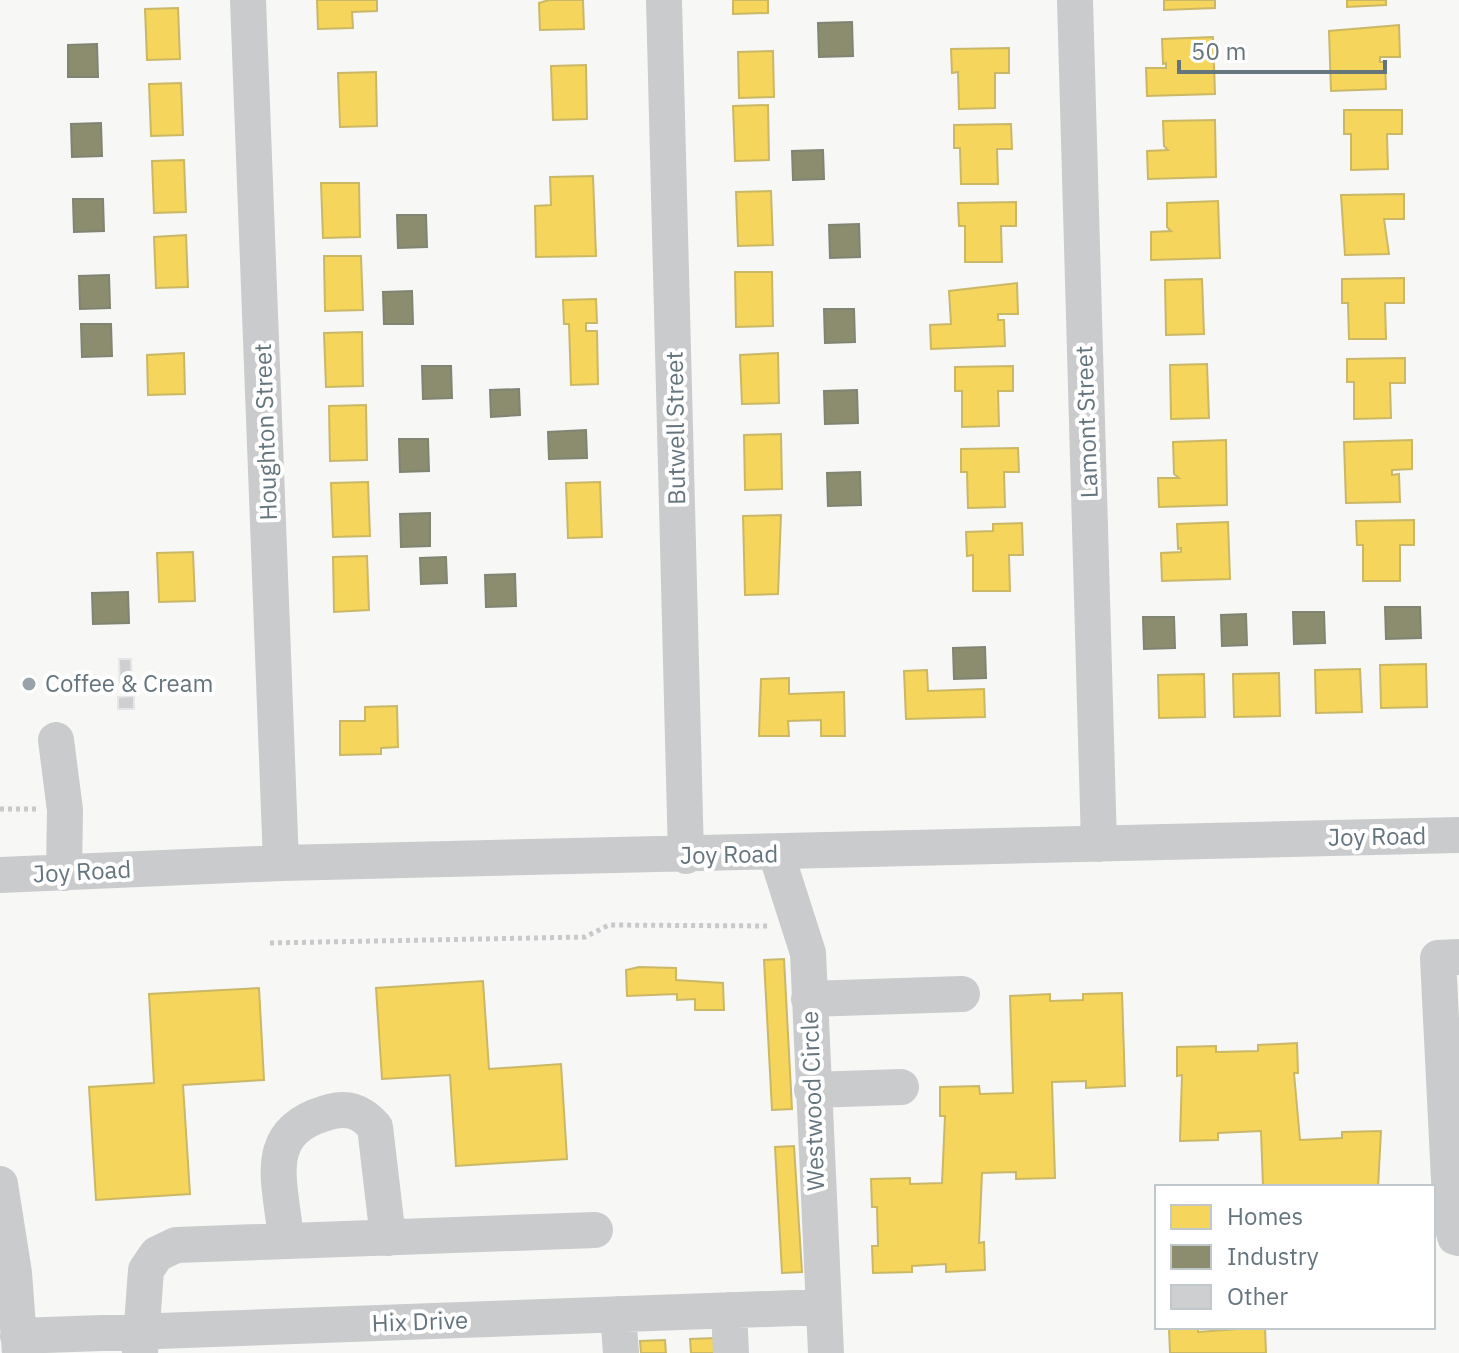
<svg xmlns="http://www.w3.org/2000/svg" width="1459" height="1353" font-family="'IBM Plex Sans',sans-serif">
	<style>
		.homes { fill: #f6d55c; stroke: #cab866; stroke-width: 2 }
		.industry { fill: #8c8c6e; stroke: #808573; stroke-width: 2 }
		.building { fill: #cdcfd0; stroke: #e6e6e6; stroke-width: 2 }
		.lines { fill: none; stroke-linecap: round; stroke-linejoin: round }
		.path { stroke: #c7c9ca; stroke-width: 5; stroke-dasharray: 4 4; stroke-linecap: butt }
		.minor { stroke: #cacbcc; stroke-width: 36 }
		.poi-dot { fill: #98a2a8; stroke: #fff; stroke-width: 3 }
		.labels { text-anchor: middle; stroke-width: 8; stroke-linejoin: round; paint-order: stroke }
		.street-label { font-size: 24px; fill: #65757e; stroke: #fff }
		.poi-label { font-size: 24px; fill: #65757e; stroke: #fff; text-anchor: start }
	</style>
	<rect width="100%" height="100%" fill="#f7f7f6"/>
	<path class="homes" d="M317,0H377V11L352,12L353,28L318,29Z
		M549,0H583L584,29L540,30L539,3Z
		M733,0H768V13L733,14Z
		M1164,0H1215V8L1164,10Z
		M1347,0H1386V5L1347,7Z
		M178,8L180,59L147,60L145,9Z
		M1399,25L1400,57H1380V62H1385L1386,89L1331,91L1329,31Z
		M1213,37L1215,94L1147,96L1146,68H1166V63L1163,64L1162,39Z
		M1009,48V73H995V108L959,109L958,72L952,73L951,49Z
		M773,51L774,97L739,98L738,52Z
		M586,65L587,119L553,120L551,66Z
		M376,72L377,126L340,127L338,73Z
		M181,83L183,135L151,136L149,84Z
		M768,105L769,160L735,161L733,106Z
		M1344,110H1402V134H1387L1388,169L1351,170V134H1344Z
		M1215,120L1216,177L1148,179L1147,151L1168,150L1164,146L1163,121Z
		M1011,124L1012,149H997L998,184H961L960,148H954V125Z
		M184,160L186,212L154,213L152,161Z
		M593,176L596,256L536,257L535,206L551,205L550,177Z
		M321,183H359L360,237L323,238Z
		M771,191L773,245L738,246L736,192Z
		M1404,194V219H1384L1389,254L1345,255L1341,195Z
		M1218,201L1220,258L1151,260V232L1171,231L1167,227V203Z
		M1016,202V226H1001L1002,262H965V226H959L958,203Z
		M186,235L188,287L156,288L154,237Z
		M324,256H361L363,310L325,311Z
		M735,272H772L773,326L736,327Z
		M1404,278V303H1385L1386,339H1349L1348,303H1342V279Z
		M1202,279L1204,334L1166,335L1165,280Z
		M1017,283L1018,314H998V320H1004L1005,346L931,349L930,325L951,324L949,291Z
		M596,299L597,323H586V331H597L598,384L571,385L569,324H564L563,300Z
		M362,332L363,386L326,387L324,333Z
		M184,353L185,394L148,395L147,355Z
		M778,353L779,403L742,404L740,355Z
		M1405,358V383H1390L1391,418L1354,419V382H1347V359Z
		M1207,364L1209,418L1171,419L1170,365Z
		M1013,366V391H998L999,426L962,427V391H955V367Z
		M366,405L367,460L330,461L329,406Z
		M781,434L782,489L745,490L744,435Z
		M1226,440L1227,505L1159,507L1158,478H1179L1174,474L1173,442Z
		M1412,440V469L1392,470V475L1399,474L1400,502L1346,503L1344,442Z
		M1018,448L1019,472H1004L1005,507L968,508L967,472H961V449Z
		M368,482L370,536L333,537L331,483Z
		M600,482L602,537L568,538L566,483Z
		M781,515L778,594L745,595L743,516Z
		M1414,520V545H1400V581H1363V545H1357L1356,521Z
		M1228,522L1230,579L1162,581L1161,553L1181,552V548L1178,549L1177,524Z
		M1022,523L1023,555H1009L1010,591H973V555L967,556L966,532L993,531V524Z
		M193,552L195,601L159,602L157,553Z
		M367,556L369,610L334,612L333,557Z
		M1426,664L1427,707L1381,708L1380,665Z
		M1360,669L1362,712L1316,713L1315,670Z
		M927,670L928,691L984,689L985,717L906,719L904,671Z
		M1279,673L1280,716L1234,717L1233,674Z
		M1204,674L1205,717L1159,718L1158,675Z
		M789,678V694L844,692L845,736H821V720L788,721L789,736H759L761,679Z
		M397,706L398,747L381,748V754L340,755V721H365V707Z
		M784,959L792,1109L772,1110L764,960Z
		M639,967L676,968V980L723,983L724,1010H695V999L677,1000V994L627,996L626,970Z
		M483,981L489,1069L561,1064L567,1159L456,1166L450,1075L382,1079L376,988Z
		M259,988L264,1080L183,1085L190,1194L96,1200L89,1087L154,1083L149,994Z
		M1122,993L1125,1086L1086,1088V1081L1052,1082L1055,1178L1016,1179V1172L982,1173L979,1243L984,1242L985,1270L946,1272V1264L912,1266V1272L873,1273L872,1246H878L877,1207H872L871,1179L910,1178V1184L942,1183L945,1116H940V1087L979,1086L980,1094L1013,1093L1010,996L1050,994V1001L1083,1000V994Z
		M1297,1043L1298,1073H1294L1300,1140L1342,1138V1132L1381,1131L1378,1187H1263L1261,1131L1218,1133V1140L1180,1141L1182,1075L1177,1076V1047L1216,1046V1052L1258,1051V1045Z
		M794,1146L802,1272L782,1273L775,1147Z
		M1198,1327V1332L1265,1327L1266,1353H1170L1169,1328Z
		M715,1338L716,1353H691L690,1339Z
		M665,1340L666,1353H641L640,1341Z"/>
	<path class="industry" d="M852,22L853,56L819,57L818,23Z
		M97,44L98,77H68V45Z
		M101,123L102,156L72,157L71,124Z
		M823,150L824,179L793,180L792,151Z
		M73,199H103L104,231L74,232Z
		M397,215H426L427,247L398,248Z
		M859,224L860,257L830,258L829,225Z
		M109,275L110,308L80,309L79,276Z
		M412,291L413,324H384L383,292Z
		M824,309H854L855,342L825,343Z
		M81,324H111L112,356L82,357Z
		M422,366H451L452,398L423,399Z
		M519,389L520,415L491,417L490,390Z
		M857,390L858,423L825,424L824,391Z
		M586,430L587,458L549,459L548,432Z
		M399,439H428L429,471L400,472Z
		M860,472L861,505L828,506L827,473Z
		M430,513V546L401,547L400,514Z
		M446,557L447,583L421,584L420,558Z
		M515,574L516,606L486,607L485,575Z
		M128,592L129,623L93,624L92,593Z
		M1385,607H1420L1421,638L1386,639Z
		M1293,612H1324L1325,643L1294,644Z
		M1246,614L1247,645L1222,646L1221,615Z
		M1143,617H1174L1175,648L1144,649Z
		M985,647L986,678L954,679L953,648Z"/>
	<path class="building" d="M119,659H131L132,689L120,690Z
		M134,696V709H118V697Z"/>
	<g class="lines">
		<path class="path" d="M0,809H36
			M270,943L585,937L609,925L770,926"/>
		<path class="minor" d="M248,0L281,863
			M664,0L686,856
			M1075,0L1099,844
			M56,740L65,810L64,873
			M776,853L808,953L826,1353
			M0,875L281,863L1459,835
			M1459,957L1438,958L1451,1220L1455,1237L1459,1238
			M809,999L962,994
			M812,1090L901,1087
			M0,1184L14,1273L20,1353
			M286,1241C282,1185 258,1133 326,1113C347,1106 361,1111 375,1127L388,1238
			M729,1310L731,1353
			M618,1314L621,1353
			M18,1336L822,1307
			M140,1353L146,1270L157,1254L176,1245L595,1230"/>
	</g>
	<circle class="poi-dot" cx="29" cy="684" r="8"/>
	<g class="labels">
		<g class="street-label">
			<text transform="translate(1087 422) rotate(-92)" y="8">Lamont Street</text>
			<text transform="translate(676 428) rotate(-91)" y="8">Butwell Street</text>
			<text transform="translate(266 432) rotate(-92)" y="8">Houghton Street</text>
			<text transform="translate(1377 837) rotate(-1)" y="8">Joy Road</text>
			<text transform="translate(729 855) rotate(-1)" y="8">Joy Road</text>
			<text transform="translate(82 872) rotate(-3)" y="8">Joy Road</text>
			<text transform="translate(813 1101) rotate(-92)" y="8">Westwood Circle</text>
			<text transform="translate(420 1322) rotate(-2)" y="8">Hix Drive</text>
		</g>
		<g class="poi-label">
			<text x="45" y="692">Coffee &amp; Cream</text>
		</g>
	</g>
	<rect x="1155" y="1185" width="280" height="144" fill="#ffffff" stroke="#c1c8cb" stroke-width="2"/>
	<rect x="1171" y="1205" width="40" height="24" fill="#f6d55c" stroke="#c1c8cb" stroke-width="2"/>
	<text x="1227" y="1225" font-size="24" fill="#65757e">Homes</text>
	<rect x="1171" y="1245" width="40" height="24" fill="#8c8c6e" stroke="#c1c8cb" stroke-width="2"/>
	<text x="1227" y="1265" font-size="24" fill="#65757e">Industry</text>
	<rect x="1171" y="1285" width="40" height="24" fill="#cdcfd0" stroke="#c1c8cb" stroke-width="2"/>
	<text x="1227" y="1305" font-size="24" fill="#65757e">Other</text>
	<path d="M1179 60v12h206v-12" fill="none" stroke="#65757e" stroke-width="4"/>
	<text x="1191" y="60" font-size="24" fill="#65757e" stroke="#ffffff" stroke-width="6" paint-order="stroke">50 m</text>
</svg>
